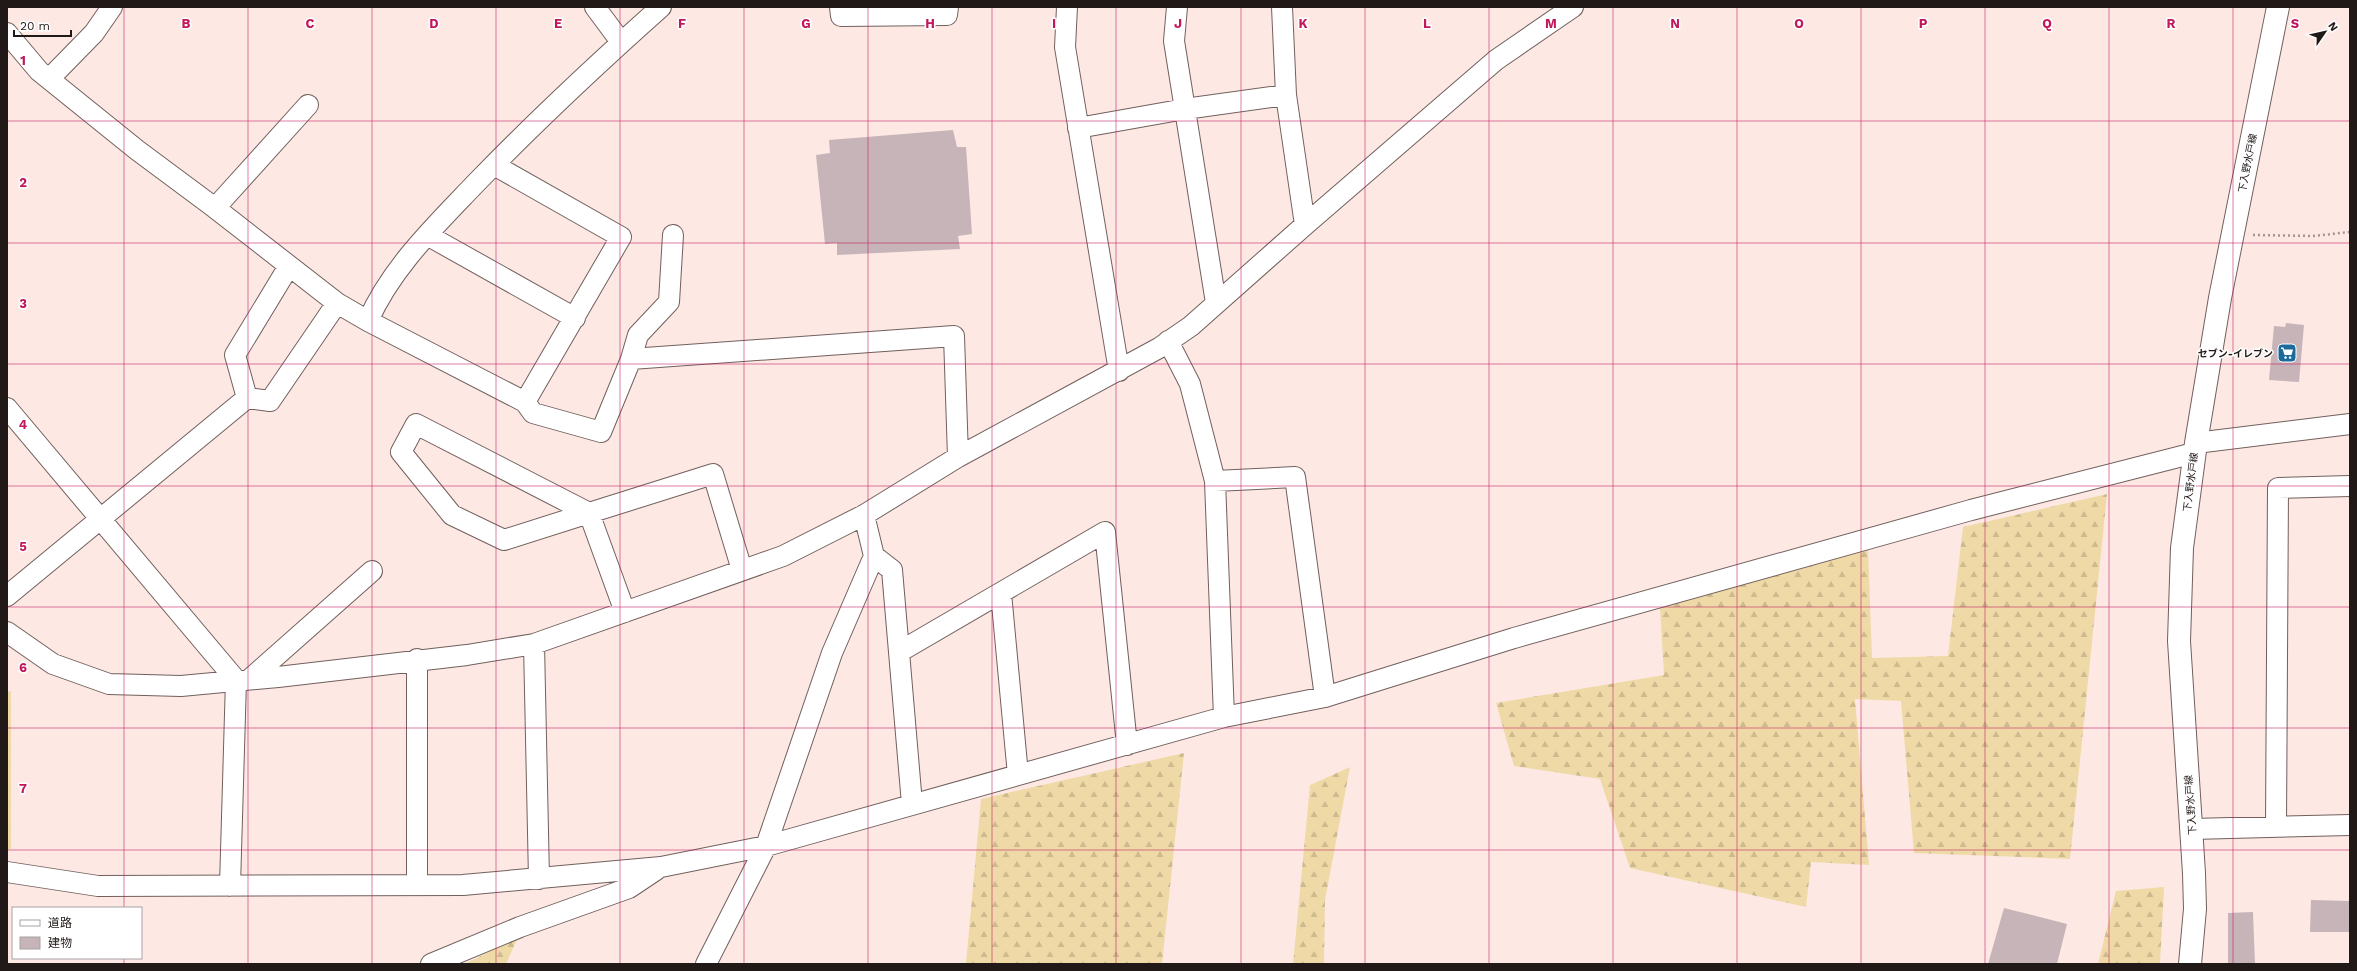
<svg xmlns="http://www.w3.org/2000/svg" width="2357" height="971" font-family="'Work Sans','Noto Sans JP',sans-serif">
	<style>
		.forest { fill: url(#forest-firs) }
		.building { fill: #c7b4b9 }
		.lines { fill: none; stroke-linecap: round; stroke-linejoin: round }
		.minor-casing { stroke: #71605d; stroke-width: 22 }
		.major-casing { stroke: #71605d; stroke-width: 24 }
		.path { stroke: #a49592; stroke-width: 2.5; stroke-dasharray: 2 3; stroke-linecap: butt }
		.minor { stroke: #fff; stroke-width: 20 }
		.major { stroke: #fff; stroke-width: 22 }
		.grid { fill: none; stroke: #c2185b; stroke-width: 1; stroke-opacity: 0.55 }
		.labels { text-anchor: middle; stroke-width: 3; stroke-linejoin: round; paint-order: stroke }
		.street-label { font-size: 10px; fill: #201917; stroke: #fff }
		.poi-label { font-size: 10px; font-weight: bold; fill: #201917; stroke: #fff; text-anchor: end }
		.grid-label { font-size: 13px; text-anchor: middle; font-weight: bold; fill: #c2185b; stroke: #fff; stroke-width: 3; stroke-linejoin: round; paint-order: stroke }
	</style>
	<defs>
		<pattern id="forest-firs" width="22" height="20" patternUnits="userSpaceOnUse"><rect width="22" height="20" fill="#efdaa7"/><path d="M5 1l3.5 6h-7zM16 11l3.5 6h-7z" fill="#cdba8f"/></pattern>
	</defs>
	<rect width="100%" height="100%" fill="#fde8e4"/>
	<path class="forest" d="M2107,494L2070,859L1914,853L1901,701L1855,699L1869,865L1811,862L1806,907L1630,868L1600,779L1514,766L1496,703L1664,675L1660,607L1868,548L1872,658L1948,656L1963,527Z
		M11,691V849L7,850V692Z
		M1184,753L1162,964H966L981,799Z
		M1350,767L1325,900L1324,964H1293L1310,785Z
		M2164,887L2160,964H2098L2116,891Z
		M518,937L506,964H465Z"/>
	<path class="building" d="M953,130L957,147H966L972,234L958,236L960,249L837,255V243L825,244L816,155L830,153L829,140Z
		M2286,323L2304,325L2299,382L2269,380L2274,326L2285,327Z
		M2311,900L2350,901V932H2310Z
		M2004,908L2067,924L2057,964H1988Z
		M2253,912L2255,964H2228V913Z"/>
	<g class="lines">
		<defs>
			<path id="minor" d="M595,7L621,42
				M840,7L841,16L947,15L948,7
				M1067,7L1065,47L1119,371
				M1177,7L1174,41L1216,303
				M1282,7L1286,95L1305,225
				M7,33L39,71L137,150L215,208L337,303L368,321L525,402L621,237L494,165
				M49,79L94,33L112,7
				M1078,128L1185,109L1286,95
				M215,208L308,105
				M427,235L575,318
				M368,321C391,268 436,225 475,184C535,122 597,64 661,7
				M1168,341L1190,384L1215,481L1224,717
				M631,359L638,335L669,302L673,235
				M247,398L270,401L337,303
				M525,402L533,413L601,432L631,359L954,336L958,457
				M7,408L236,680L230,886
				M416,424L589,513L504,540L452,515L401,452Z
				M2196,443L2350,424
				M1215,481L1295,477L1325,697
				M864,515L874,556L892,570L912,804
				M1001,593L1018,775
				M7,596L247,398L235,355L289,266
				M625,612L589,513L713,474L742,570
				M7,632L53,664L109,684L181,686L278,677L467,655L534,644L783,556L864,515L958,457L1159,348L1191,326L1305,225L1496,60L1573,7
				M534,644L539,879
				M899,652L1105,532L1127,745
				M417,659V885
				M250,679L372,571
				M2276,826L2278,488L2350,486
				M2192,829L2350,825
				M7,872L98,886L463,885L661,867L766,846L1224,717L1325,697L1514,638L1971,510L2194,453
				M431,964L520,927L629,888L656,870
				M706,964L766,846L832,653L874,556"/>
			<path id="major" d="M2190,964L2195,909L2194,873L2179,641L2182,548L2196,443L2220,298L2278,7"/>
		</defs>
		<use href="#minor" class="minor-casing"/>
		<use href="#major" class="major-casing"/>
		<path class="path" d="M2253,235L2313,236L2350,232"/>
		<use href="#minor" class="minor"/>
		<use href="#major" class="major"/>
	</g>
	<path class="grid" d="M124,7V908M248,7V964M372,7V964M496,7V964M620,7V964M744,7V964M868,7V964M992,7V964M1116,7V964M1241,7V964M1365,7V964M1489,7V964M1613,7V964M1737,7V964M1861,7V964M1985,7V964M2109,7V964M2233,7V964M7,121H2350M7,243H2350M7,364H2350M7,486H2350M7,607H2350M7,728H2350M7,850H2350M124,958V964"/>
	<defs>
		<symbol id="supermarket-square" viewBox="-11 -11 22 22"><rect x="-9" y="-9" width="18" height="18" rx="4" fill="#1b6a9c" stroke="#fff"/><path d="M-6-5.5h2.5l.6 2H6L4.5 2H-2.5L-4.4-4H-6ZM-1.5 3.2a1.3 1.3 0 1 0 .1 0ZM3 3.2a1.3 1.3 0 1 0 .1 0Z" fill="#fff"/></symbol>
	</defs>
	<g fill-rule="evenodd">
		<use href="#supermarket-square" x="2276" y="342" width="22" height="22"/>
	</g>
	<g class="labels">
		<g class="street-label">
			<text transform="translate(2247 163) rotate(-79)" y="4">下入野水戸線</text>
			<text transform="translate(2190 482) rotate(-83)" y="4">下入野水戸線</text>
			<text transform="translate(2190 805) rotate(-94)" y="4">下入野水戸線</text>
		</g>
		<g class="poi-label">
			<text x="2273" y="357">セブン-イレブン</text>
		</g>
	</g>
	<g class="grid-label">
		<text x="186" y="28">B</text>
		<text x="310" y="28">C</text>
		<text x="434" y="28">D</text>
		<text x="558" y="28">E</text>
		<text x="682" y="28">F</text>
		<text x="806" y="28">G</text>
		<text x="930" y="28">H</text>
		<text x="1054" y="28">I</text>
		<text x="1178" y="28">J</text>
		<text x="1303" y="28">K</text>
		<text x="1427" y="28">L</text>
		<text x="1551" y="28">M</text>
		<text x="1675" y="28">N</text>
		<text x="1799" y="28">O</text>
		<text x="1923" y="28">P</text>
		<text x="2047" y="28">Q</text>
		<text x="2171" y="28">R</text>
		<text x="2295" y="28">S</text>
		<text x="23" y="65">1</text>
		<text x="23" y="187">2</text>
		<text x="23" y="308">3</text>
		<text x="23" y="429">4</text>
		<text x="23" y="551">5</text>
		<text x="23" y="672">6</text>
		<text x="23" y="793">7</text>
	</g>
	<rect width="2357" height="971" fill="none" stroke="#201917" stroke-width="16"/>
	<rect x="12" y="907" width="130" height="52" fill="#ffffff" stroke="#a6a3a2"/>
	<rect x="20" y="920" width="20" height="6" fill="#ffffff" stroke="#a6a3a2"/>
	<text x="48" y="927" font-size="12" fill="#201917">道路</text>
	<rect x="20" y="937" width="20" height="12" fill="#c7b4b9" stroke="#a6a3a2"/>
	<text x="48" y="947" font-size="12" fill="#201917">建物</text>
	<g transform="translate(2325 32) rotate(56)" stroke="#ffffff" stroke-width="3" paint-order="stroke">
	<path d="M0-3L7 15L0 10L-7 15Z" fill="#201917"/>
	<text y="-6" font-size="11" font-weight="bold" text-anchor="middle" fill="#201917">N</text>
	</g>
	<path d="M14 30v6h57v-6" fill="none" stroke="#201917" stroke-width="2"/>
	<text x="20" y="30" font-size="12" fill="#201917" stroke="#ffffff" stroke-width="3" paint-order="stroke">20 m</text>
</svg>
